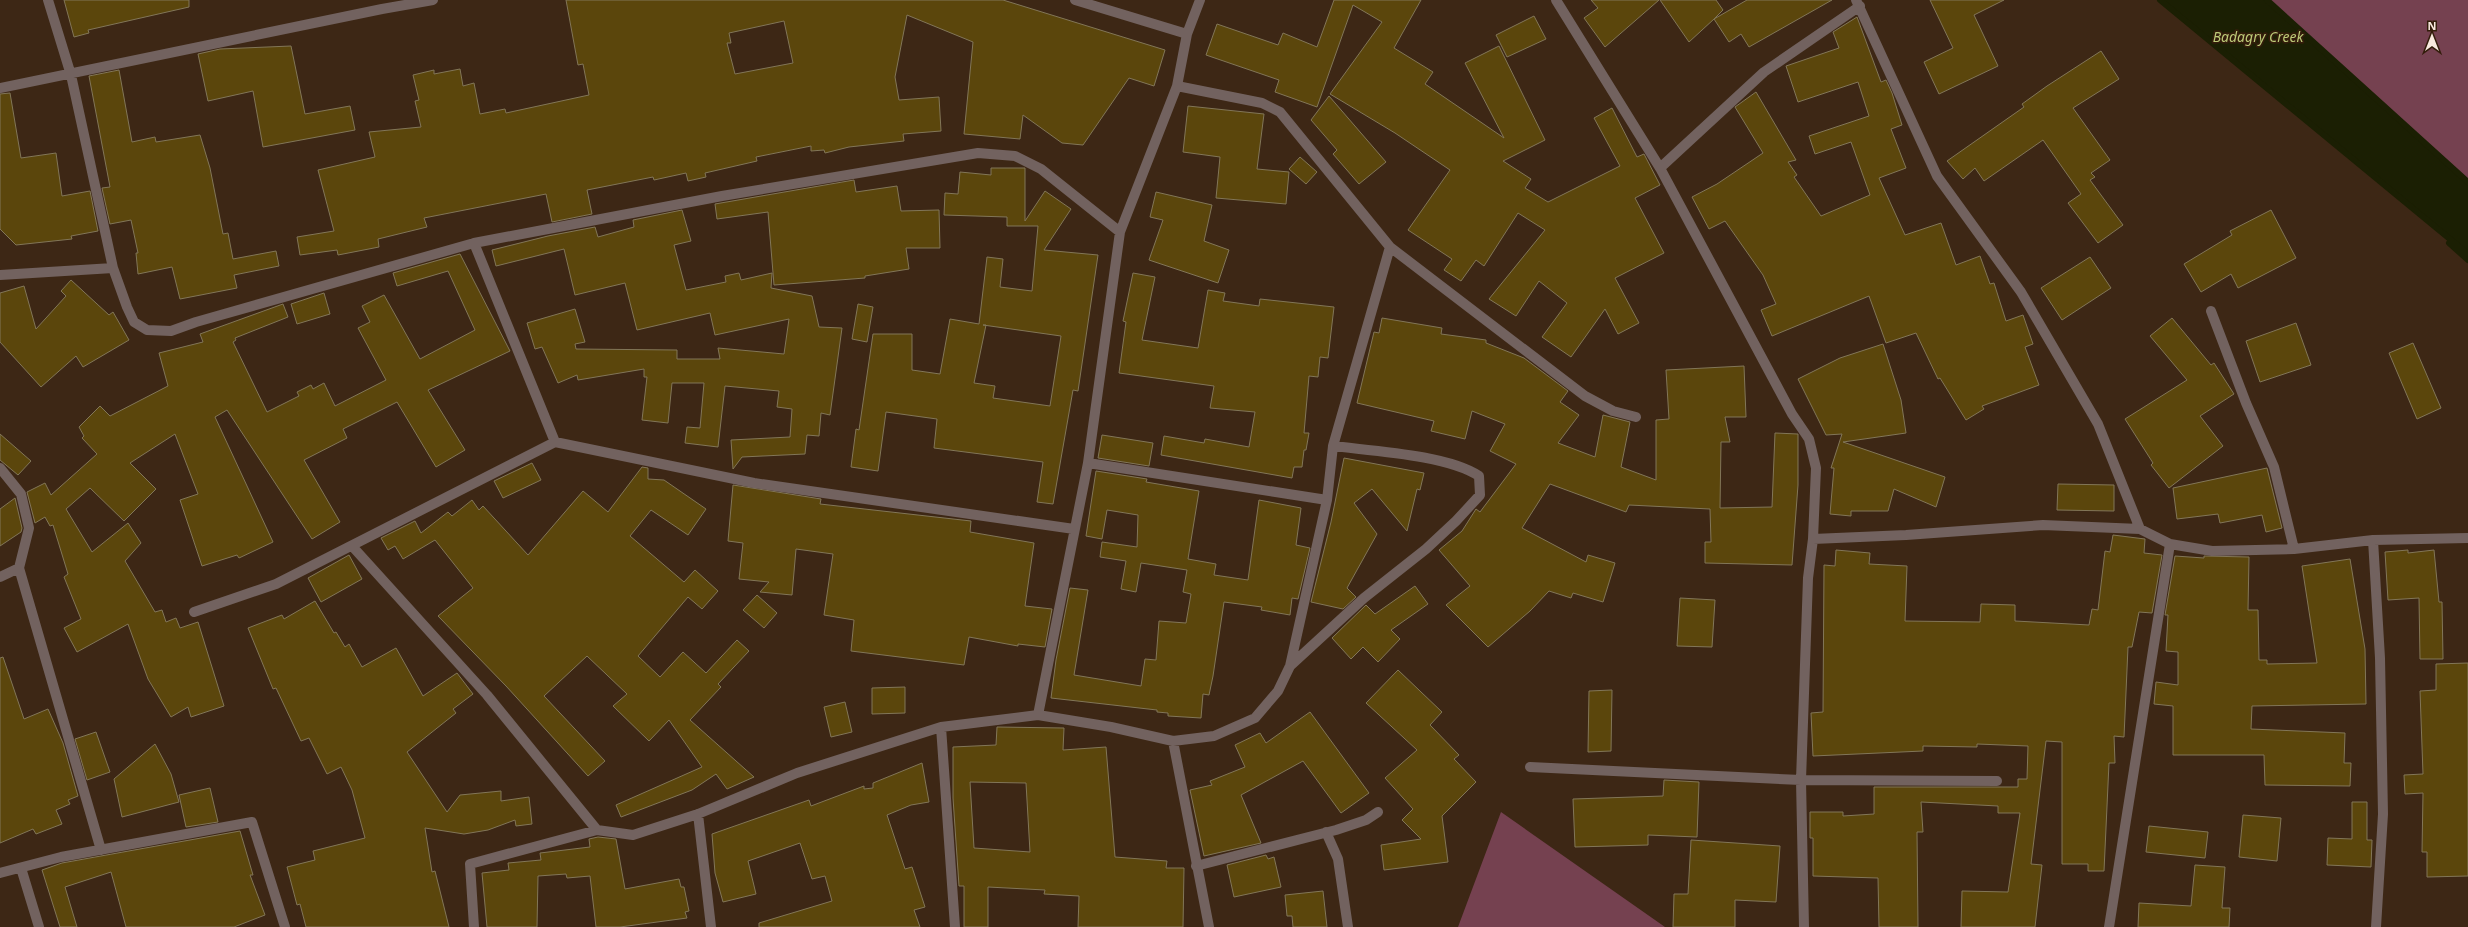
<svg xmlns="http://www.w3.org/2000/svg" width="2468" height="927" font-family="'Noto Sans',sans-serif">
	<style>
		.green { fill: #754150 }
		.water { fill: #1b1f03 }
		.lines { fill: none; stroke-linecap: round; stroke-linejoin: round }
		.stream { stroke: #1b1f03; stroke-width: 6 }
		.building { fill: #5b460c; stroke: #827658; fill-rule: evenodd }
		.lane { stroke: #72625f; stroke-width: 10 }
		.street { stroke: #72625f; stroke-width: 10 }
		.labels { text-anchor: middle; stroke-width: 3.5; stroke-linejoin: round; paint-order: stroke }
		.water-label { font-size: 14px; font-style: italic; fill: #bdca78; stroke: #331d0b }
	</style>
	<rect width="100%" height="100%" fill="#3d2715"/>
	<path class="green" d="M2267,0H2468V182Z
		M1501,812L1665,927H1458Z"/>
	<path class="water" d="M2160,0H2267L2468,182V254Z"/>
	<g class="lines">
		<path class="stream" d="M2160,0L2468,254
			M2267,0L2468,182
			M2449,243L2468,260"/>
	</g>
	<path class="building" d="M64,0H189V7L88,30L89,33L74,37Z
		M566,0H1003L1165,50L1154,86L1129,78L1083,145L1062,143L1023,115L1020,139L964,134L973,42L907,15L895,77L899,100L939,97L941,131L903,134L904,141L849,147L825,153L824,150L811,151V146L756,157L757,161L705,173L706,177L688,181L686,173L654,180L653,177L587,190L592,214L552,222L546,194L424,218L427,227L378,239L379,247L338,255L337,250L300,255L297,237L334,231L318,170L375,157L369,132L421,127L415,101L419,100L413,75L434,70V74L460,69L463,86L474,83L480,114L505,109L506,113L589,95L583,64L578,65ZM784,21L793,63L735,74L727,43H731L729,33Z
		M1334,0H1421L1394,48L1433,72L1425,84L1504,138L1465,63L1499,46L1545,140L1503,161L1531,179L1525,188L1548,202L1620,166L1594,118L1612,108L1637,157L1644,154L1660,185L1635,198L1664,253L1615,278L1639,323L1618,334L1605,309L1571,357L1542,337L1567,303L1539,281L1516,316L1489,299L1545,230L1518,213L1484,266L1476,260L1461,281L1444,270L1452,259L1408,230L1450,170L1395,133L1330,94L1382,22L1353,5L1317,107L1275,92L1279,80L1206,55L1217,24L1278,45L1283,33L1317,47Z
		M1591,0H1659L1605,47L1584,18L1598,8Z
		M1660,0H1716L1723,10L1714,19L1747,0H1832L1749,47L1741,34L1729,42L1714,19L1689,42Z
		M1930,0H2004L1974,15L1998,66L1939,94L1924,62L1953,48Z
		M1534,16L1546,39L1507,57L1496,35Z
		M1857,17L1881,82L1886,80L1892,93L1902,125L1891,129L1906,168L1879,178L1905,235L1941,223L1956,265L1980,256L1990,284L1994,283L2006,321L2023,315L2033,344L2025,347L2039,385L1982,406L1984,409L1966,420L1940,378L1938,379L1916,333L1886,343L1869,296L1772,336L1761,310L1776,304L1763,275L1725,221L1709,229L1692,197L1717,184L1763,153L1735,107L1756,92L1796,160L1788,162L1797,175L1794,177L1821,216L1870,195L1851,142L1815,154L1809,136L1869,116L1858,82L1798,102L1786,66L1839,48L1833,32Z
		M291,46L305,114L350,106L355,130L263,147L253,91L208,101L198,54L220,49Z
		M2101,51L2119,79L2073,108L2110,160L2091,173L2095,177L2090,180L2123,225L2098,243L2068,203L2081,194L2043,140L1984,181L1975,168L1963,179L1947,161L2024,107L2022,104L2047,86Z
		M119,70L132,142L155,137L156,142L200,135L210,168L223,234L228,233L233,259L276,251L279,266L234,275L237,288L180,299L172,267L138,274L136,253H138L131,220L110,224L102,188L110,187L89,76Z
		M10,93L21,158L56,153L62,196L90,191L98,231L71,236L72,239L16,245L0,229V94Z
		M1329,96L1386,162L1359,184L1333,154L1337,150L1311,120Z
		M1188,106L1264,114L1257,169L1289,172L1286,204L1216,198L1220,157L1183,152Z
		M1300,157L1317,172L1306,184L1289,169Z
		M991,168H1025V221L1045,191L1071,209L1044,250L1098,255L1078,391L1073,390L1053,504L1037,502L1043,462L934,448L937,419L886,412L878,471L851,467L856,429L859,430L873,334H912V370L940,374L950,319L979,324L987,257L1003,259L1000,287L1032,291L1038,226H1007V217L944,215L945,193L958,194L960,172L991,175ZM983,325L1061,336L1050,406L993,398L995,386L974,383L986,325Z
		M854,180L856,192L897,186L901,211L939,210L940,248H906L909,269L865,276V278L774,285L768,212L717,219L715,204Z
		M1156,192L1212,205L1204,241L1229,250L1218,283L1149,260L1163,220L1150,217Z
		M682,210L691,241L674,245L686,290L726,282L725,276L739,273L741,280L772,273L771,288L812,296L819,327L842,328L830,415L821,413L819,436L807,435L805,454L742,457L733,469L731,440L790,437L792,409L777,407L779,391L725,386L718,447L685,443L687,427L700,428L704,383H672L668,423L642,420L647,377H644V369L578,380L577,375L558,383L542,347L535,349L527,323L575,309L585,342L575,344L576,349L677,350V359H720L718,348L784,354L789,319L715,335L710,313L637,330L625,283L575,295L564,249L496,266L492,250L548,236L595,227L598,237L634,227L633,220Z
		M2271,210L2296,258L2238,288L2231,274L2201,292L2184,264L2232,235L2230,231Z
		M460,254L510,351L428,390L465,450L436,467L397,402L343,429L347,438L304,460L340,522L312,539L227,410L215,417L273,542L239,558L237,555L202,566L180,500L198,494L175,434L130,463L156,489L124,521L90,488L66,509L92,552L128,523L141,543L125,561L155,612L162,610L166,622L176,618L180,628L198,622L224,706L191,717L188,707L171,717L148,679L128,624L77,652L64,628L81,619L64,577L68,574L53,525L50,526L45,517L35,523L27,492L45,483L51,495L97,454L82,438L84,436L79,427L100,406L110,416L168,386L159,353L203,342L200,334L283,304L288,317L235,338L236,340L233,342L267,412L299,396L297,392L311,385L313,389L324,383L335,406L386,380L358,328L370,322L362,306L384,295L420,359L475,330L448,271L397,286L393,273Z
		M2090,257L2111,288L2062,320L2041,288Z
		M1133,273L1155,277L1142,340L1198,348L1208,290L1225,293L1223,301L1259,306L1260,299L1334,307L1328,358L1320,357L1318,377L1309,376L1304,433H1309L1306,450H1304L1302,467H1294L1292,478L1161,455L1164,436L1204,443L1205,439L1249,447L1255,412L1210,408L1214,386L1119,373L1126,322L1123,321Z
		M71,280L109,315L113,312L129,340L83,367L76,356L41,387L0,342V293L24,286L36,329L66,296L61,291Z
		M324,293L330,314L297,324L291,304Z
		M858,304L873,307L867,342L852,339Z
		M1382,318L1442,328L1441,334L1486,340V343L1524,358L1568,391L1560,402L1579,415L1558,443L1595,457L1603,415L1630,422L1621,467L1656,480V420L1669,419L1666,370L1744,366L1746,417H1725L1730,442H1721L1720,508L1772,507L1775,433L1798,434V485L1792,565L1705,563V542H1711L1710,509L1629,505L1626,512L1550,484L1522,528L1586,562L1588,555L1615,563L1603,602L1573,593L1571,598L1549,591L1530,611L1488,647L1446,605L1470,586L1439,550L1462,531L1476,509L1480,512L1516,464L1490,451L1505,424L1472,411L1465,439L1431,431L1434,421L1357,403L1374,332L1379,333Z
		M2172,318L2211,365L2214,363L2234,394L2200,416L2223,446L2169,488L2151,465L2153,463L2125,419L2187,380L2150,336Z
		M2296,323L2311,365L2260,382L2246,341Z
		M2413,343L2441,408L2417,419L2389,353Z
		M1883,344L1901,400L1906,433L1843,442L1945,477L1936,507L1894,489L1888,511H1851V516L1830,514L1834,468H1831L1842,434L1826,435L1798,379L1840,358Z
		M0,434L31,461L18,475L0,460Z
		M1102,435L1153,443L1149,466L1098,458Z
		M1344,458L1424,473L1420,490L1417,489L1407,531L1372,489L1354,503L1377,534L1347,588L1356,597L1343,609L1311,602L1331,522Z
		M532,463L541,480L503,498L494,481Z
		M642,467L648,468V479L664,480L706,509L688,535L651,510L630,536L684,582L695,570L718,591L702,609L688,597L638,656L660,677L683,652L706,673L737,640L749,651L718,684L721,687L690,720L754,777L727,789L716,774L692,790L621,817L616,805L702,767L669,720L649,741L613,706L627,694L587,656L544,696L605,761L588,776L506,686L438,616L473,588L435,540L403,559L395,546L388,550L381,538L415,521L421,533L448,512L452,516L472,500L479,510L483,506L528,555L583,491L608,512Z
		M2267,468L2282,528L2266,532L2262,515L2220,523L2218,514L2177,519L2173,488Z
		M1096,471L1147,479L1146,482L1199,491L1188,559L1216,564L1214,575L1248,580L1259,500L1301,508L1296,545L1310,548L1298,599L1292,598L1290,615L1261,610L1262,607L1224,602L1213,676L1209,695L1203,694L1201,718L1168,716V713L1157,712V710L1051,698L1056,660L1070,588L1088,590L1074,675L1141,686L1145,659L1156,660L1159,621L1186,623L1191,594L1183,592L1187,570L1141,563L1136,592L1121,589L1126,561L1100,557L1102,542L1137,547L1138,515L1107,510L1102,539L1086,536Z
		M2058,484L2114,485V511L2057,510Z
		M733,485L821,499L820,504L971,521L970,532L1034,543L1025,606L1052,609L1045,647L1018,644V646L969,637L964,665L851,651L854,620L824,615L833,554L796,549L792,595L760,592L769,582L739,579L743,543L728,541Z
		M15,498L22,528L21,532L0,546V509Z
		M2113,535L2145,539L2144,553L2162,555L2152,613L2139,612L2132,647H2128L2124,737L2114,736L2115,763H2109L2104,871H2088V864H2062V742L2046,741L2031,864L2042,865L2035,927H1961L1962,891L2008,892L2020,813H1998V806L1921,802L1923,832H1917L1918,927H1879L1878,878L1813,876V838H1810V812H1843V816L1874,814V787H2018V779H2027L2028,746L1977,744V747L1923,746V751L1813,756L1811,713L1823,712L1824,565L1835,566L1836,550L1870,553L1869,564L1907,566L1905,621L1980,622L1981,604L2015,605V621L2089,625L2092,609L2098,610L2105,551L2110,552Z
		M2408,550V553L2434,550L2439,602H2442L2443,659H2420L2419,598L2388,600L2385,552Z
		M349,555L362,579L321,602L308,578Z
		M2175,556L2204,558V556L2249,557L2248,610H2258L2259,660H2267V664L2317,663L2302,566L2350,559L2365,649L2366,704L2252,706L2251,729L2345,733L2344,763H2351L2350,786L2265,785L2264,755H2173V706L2154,704L2156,682L2178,685V652L2166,651L2168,615H2165Z
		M1415,586L1428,604L1391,630L1400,639L1378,662L1363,647L1351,659L1332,638L1366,605L1375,614Z
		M757,595L777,613L764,628L743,610Z
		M1680,598L1715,600L1712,647L1677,646Z
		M315,601L334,633L336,632L345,647L349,644L362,667L396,648L423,696L457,673L473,694L453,709L456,713L407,752L447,812L460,795L501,791V801L529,797L532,824L516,826L515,820L488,830L464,834L425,828L432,872L435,871L449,927H306L300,904L297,905L287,867L315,860L313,851L365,838L352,790L341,767L327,774L309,738L301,741L276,688L273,689L248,628L282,615L284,619Z
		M3,657L24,719L48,709L63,743L78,796L68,800L70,804L56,810L62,824L36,834L33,829L0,843V658Z
		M2468,663V876L2427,877V852H2422L2423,793L2405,794L2404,775L2423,774L2420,691L2436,690V664Z
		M1398,670L1442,712L1430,725L1459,755L1454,759L1476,782L1442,816L1448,862L1384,870L1381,845L1421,839L1402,820L1413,809L1385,778L1417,750L1366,703Z
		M905,687V713L872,714V688Z
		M1612,690L1611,751L1588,752L1589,691Z
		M845,702L852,732L831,737L824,707Z
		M1310,712L1369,793L1341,813L1303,761L1241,795L1261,843L1204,856L1190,790L1212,785L1210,781L1245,767L1235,745L1260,733L1266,743Z
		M997,727L1064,728L1063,750L1106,747L1115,857L1167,861L1166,868H1184L1183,927H1078L1079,896L1044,894L1045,890L988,887V927H964V886H959L953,798V747L996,745ZM970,782L1026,783L1030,852L974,848Z
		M96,732L110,772L87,780L75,739Z
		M155,744L171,774L179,802L122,817L114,779Z
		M922,763L929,802L911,805L887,815L905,869L912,867L925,907L914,910L920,927H759V923L832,901L825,876L812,879L800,843L748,861L756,894L723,902L715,873L712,834L809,800L811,806L864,786V789L873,788V783Z
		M1664,780L1699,782L1697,837L1648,835V845L1575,847L1573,799L1663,796Z
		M210,788L218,822L186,827L179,795Z
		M2352,802H2367V840H2372L2371,867L2327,865L2328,838L2352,839Z
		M2243,815L2281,818L2277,861L2239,857Z
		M2149,826L2208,832L2205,858L2146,852Z
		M240,831L253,875H250L265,915L234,927H126L111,872L65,887L77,927H60L42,870L62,863Z
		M598,837L616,839L625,889L679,879L681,887H684L689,911L685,912L687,918L620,927H596L590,876L567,878L566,874L538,876L537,927H487L482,873L509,870L508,863L541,860L540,853L590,847L589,839Z
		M1691,840L1780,846L1776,902L1735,900V927H1673L1674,894H1688Z
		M1266,855L1268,859L1274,857L1281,887L1234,897L1227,865Z
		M2195,865L2225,867L2222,908H2230L2229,927H2138L2139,903L2191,906Z
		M1323,891L1327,927H1293L1292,916H1287L1285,895Z"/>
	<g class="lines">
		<path class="lane" d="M1326,832L1338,859L1348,927
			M1196,866L1336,830L1366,820L1378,812"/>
		<path class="street" d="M48,0L71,75L113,268L127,307L134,322L147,330L171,331L196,322L474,243L722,196L978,153L1015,156L1041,169L1120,232
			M1075,0L1187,34
			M1556,0L1660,168L1792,414L1809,439L1816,468L1813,539L1808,578L1801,780L1804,927
			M1856,0L1937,176L2021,292L2098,424L2140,529
			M1177,86L1262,103L1280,112L1390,247L1585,396L1613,411L1636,417
			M0,88L382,9L433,0
			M1660,168L1764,72L1860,6
			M474,243L555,442
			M0,275L113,268
			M2211,311L2246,403L2274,467L2294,549
			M1088,463L1327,500
			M0,468L21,494L29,528L19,568L101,850
			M1813,539L1906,535L2043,525L2140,529L2170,544L2212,551L2294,549L2373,540L2468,538
			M2373,540L2380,658L2383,814L2376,927
			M352,546L487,695L597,830
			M0,577L19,568
			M194,612L276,584L555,442L754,483L1074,529
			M1290,666L1327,500L1333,446L1390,247
			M1038,715L1088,463L1120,232L1177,86L1187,34L1200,0
			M941,727L955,927
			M1173,741L1209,927
			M1530,767L1801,780L1997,781
			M698,814L711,927
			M21,868L39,927
			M0,873L61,857L252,822L285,927
			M474,927L470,864L597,830L633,835L698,814L797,773L941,727L1038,715L1111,727L1173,741L1214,736L1255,718L1278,691L1290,666L1364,598L1426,549L1456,521L1480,495L1479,476C1448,455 1373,451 1333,446
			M2109,927L2170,544"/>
	</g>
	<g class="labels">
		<g class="water-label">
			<text x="2258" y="42">Badagry Creek</text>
		</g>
	</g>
	<g transform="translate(2432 36)" stroke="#331d0b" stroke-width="3" paint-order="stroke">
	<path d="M0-3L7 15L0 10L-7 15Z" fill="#f8e9de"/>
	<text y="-6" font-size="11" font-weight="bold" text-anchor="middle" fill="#f8e9de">N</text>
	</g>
</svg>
